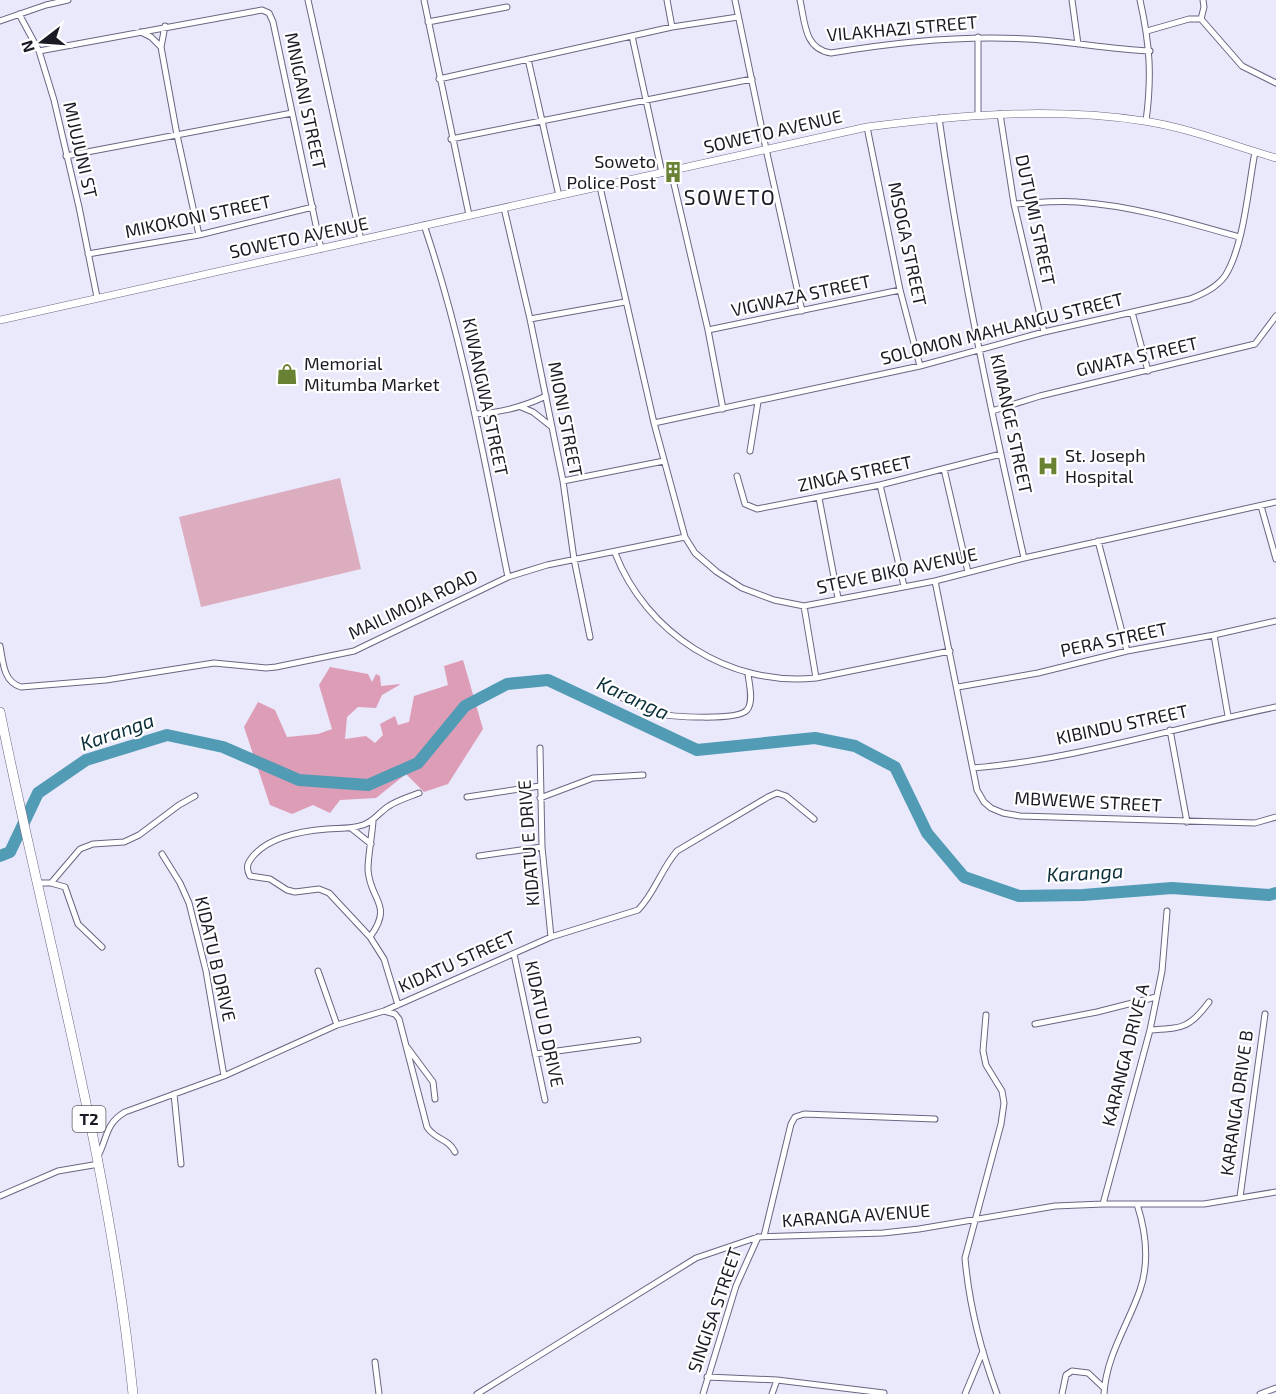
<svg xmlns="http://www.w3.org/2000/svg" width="1276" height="1394" font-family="'Exo 2',sans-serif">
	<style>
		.green { fill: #dcadbf }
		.forest { fill: #dd9db6 }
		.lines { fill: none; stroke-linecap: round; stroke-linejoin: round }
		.river { stroke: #529bb5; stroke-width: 12 }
		.minor-casing { stroke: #686682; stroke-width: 7 }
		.tertiary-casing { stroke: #686682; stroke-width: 8 }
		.trunk-casing { stroke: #686682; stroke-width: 10 }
		.minor { stroke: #fff; stroke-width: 5 }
		.tertiary { stroke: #fff; stroke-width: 7 }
		.trunk { stroke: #fff; stroke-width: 9 }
		.labels { text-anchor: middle; stroke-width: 4.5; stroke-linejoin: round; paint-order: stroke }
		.shield { fill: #fff; stroke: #5f5f67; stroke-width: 1.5 }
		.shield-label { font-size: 16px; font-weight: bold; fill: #1b1b26 }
		.street-label { font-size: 18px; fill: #1b1b26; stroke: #fff }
		.poi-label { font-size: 18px; fill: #1b1b26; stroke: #fff; text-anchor: start }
		.water-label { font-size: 20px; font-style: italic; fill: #0c303b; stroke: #fff }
		.quarter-label { font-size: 21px; letter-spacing: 1.5px; fill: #1b1b26; stroke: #fff }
	</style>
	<rect width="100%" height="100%" fill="#eae9fc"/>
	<path class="green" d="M340,478L361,569L201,607L179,517Z"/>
	<path class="forest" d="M463,660L483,729L448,784L424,792L406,774L376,798L340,800L330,813L313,805L292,814L270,805L244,727L258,702L275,710L287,737L318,734L332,729L319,685L330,667L368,674L372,682L376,674L380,676L381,686L401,684L382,695L376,708L358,707L347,717L345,739L366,736L375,743L383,735L380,724L395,716L398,725L409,722L414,696L448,685L444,666Z"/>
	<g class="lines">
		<path class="river" d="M0,856L10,852L38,793L86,760L167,735L223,747L299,780L368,785L418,763L465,706L507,684L548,680L697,750L815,738L855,746L895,767L927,833L964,877L1019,896L1083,895L1172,888L1269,895L1276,893"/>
		<defs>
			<path id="minor" d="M308,0L361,240
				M424,0L469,215
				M667,0L672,27
				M735,0L766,149L802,311
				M800,0C805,22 804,49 831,53C896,42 961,35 1027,39C1068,41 1108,49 1150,51
				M1072,0L1078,44
				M1140,0C1150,45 1152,76 1146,121
				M19,14L39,51L54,100L79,207L97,297
				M1201,19L1204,7L1203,0
				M0,21L46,5L68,0
				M428,22L507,7
				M165,26L161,47L177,135L199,235
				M1147,31L1189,19H1201L1242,66L1276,83
				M141,32L151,37L161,47
				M632,36L662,173
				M978,37V115
				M39,51L262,10L269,13L273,22L321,249
				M528,59L559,196
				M439,79L672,27L738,17
				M1000,114L1014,204L1044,332
				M939,118C960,266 991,412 1024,558
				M867,127L900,290L920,366
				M451,139L752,79
				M66,156L292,113
				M671,171L708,330L723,409
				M600,187L654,423L685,537L695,553L717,572L742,588L774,600L804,606L935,581L1024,558L1276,502
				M1014,204C1035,203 1057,200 1078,202C1134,206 1186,222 1239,237
				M504,208L530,319L563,481L574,559L590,637
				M424,225C463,339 484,459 508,577
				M88,254L199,235L313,207
				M1132,312L1148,371
				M530,319L625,302
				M708,330L900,290
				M521,407L533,412L552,427
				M992,411L1040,396L1255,344L1276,316
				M475,414C500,413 523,407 546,396
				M654,423L920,366L1044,332L1190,299C1203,294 1216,288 1225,276C1244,246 1248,188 1255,152
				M750,451L758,402
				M944,469L968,572
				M737,476L745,504L757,509L880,485L1001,454
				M563,481L664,461
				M880,485L904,586
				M819,498L838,598
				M1261,506L1276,559
				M1098,541L1127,651
				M615,553C646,633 729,687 816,678L950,651
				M935,581L977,790L984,802L991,808L1003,813L1020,816L1255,823L1276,817
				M804,606L816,678
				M1214,635L1228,716
				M0,646C3,661 3,682 21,687L106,680L214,663L266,668L276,667L354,651L508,577L547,565L685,537
				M958,687L1038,673L1127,651L1214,635L1276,621
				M609,691C624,699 640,707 656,713C670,717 738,721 747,710C754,702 749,683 748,674
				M1170,730L1187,822
				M540,748L542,847L551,937
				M973,768C1073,760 1177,727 1276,707
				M467,797L540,786
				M540,798L593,778L643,775
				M351,828L371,844
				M162,854L180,883L189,903L206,971L224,1076
				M479,856L542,847
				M37,883H51L65,887L78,924L102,947
				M51,883L80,849L93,844L124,842L139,835L179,805L195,796
				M370,937C394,904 370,901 368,870C368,854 372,837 373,821
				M514,954L545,1100
				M318,971L337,1025
				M398,1005L384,959L370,937L329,893L319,889L295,892L287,890L270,879L250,876C245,867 248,862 254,855C271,836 302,831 327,829C339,828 351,829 363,825C375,821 379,812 389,806C398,800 409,797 419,793
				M384,1011L395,1014L399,1019L427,1127C435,1140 448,1138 455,1152
				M986,1015L983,1051L986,1065L1002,1091L1004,1103L1001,1124L965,1258C969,1304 981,1351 997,1394
				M1035,1024L1097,1012L1156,997
				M1150,1030C1182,1028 1189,1029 1209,1002
				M407,1047L433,1082L435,1099
				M535,1054L638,1040
				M174,1094L181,1164
				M98,1156C108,1137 105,1124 125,1112L224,1076L337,1025L384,1011L551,937L638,910C655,893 661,869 677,851L768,797L777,793L786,796L814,819
				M0,1196L58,1171L99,1164
				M1240,1197L1265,1014
				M1103,1204L1150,1030L1162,971L1167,911
				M764,1236L791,1124L795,1117L804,1114L935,1119
				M375,1362L379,1394
				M707,1377L777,1380L884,1393
				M477,1394L696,1258L758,1237L883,1233L919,1229L1055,1206L1103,1204H1204L1276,1192
				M703,1394L736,1286L758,1237
				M772,1394L777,1380
				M965,1394L983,1351
				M1062,1394L1066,1375L1072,1371L1088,1373L1104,1388
				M1104,1394C1106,1356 1128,1325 1140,1290C1150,1261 1146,1232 1137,1204
				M1260,1394L1276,1388"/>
			<path id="tertiary" d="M0,320L867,127C959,115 1052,107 1144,121C1186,127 1234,146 1276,158"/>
			<path id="trunk" d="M0,712C46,939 110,1163 133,1394"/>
		</defs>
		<use href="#minor" class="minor-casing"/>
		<use href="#tertiary" class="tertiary-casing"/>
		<use href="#trunk" class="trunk-casing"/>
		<use href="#minor" class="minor"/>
		<use href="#tertiary" class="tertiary"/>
		<use href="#trunk" class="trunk"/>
	</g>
	<defs>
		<symbol id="building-bare" viewBox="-9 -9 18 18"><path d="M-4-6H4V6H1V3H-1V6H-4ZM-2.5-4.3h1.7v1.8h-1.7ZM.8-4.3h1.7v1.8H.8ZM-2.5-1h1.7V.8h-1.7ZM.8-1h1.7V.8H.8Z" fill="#698133" stroke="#fff" stroke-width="2.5" paint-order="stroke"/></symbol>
		<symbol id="shop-bare" viewBox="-9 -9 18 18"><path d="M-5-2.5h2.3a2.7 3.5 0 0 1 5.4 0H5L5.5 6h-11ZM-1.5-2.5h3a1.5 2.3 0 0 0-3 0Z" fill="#698133" stroke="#fff" stroke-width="2.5" paint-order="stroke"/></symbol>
		<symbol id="hospital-bare" viewBox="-9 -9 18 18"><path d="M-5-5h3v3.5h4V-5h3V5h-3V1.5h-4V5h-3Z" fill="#698133" stroke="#fff" stroke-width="2.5" paint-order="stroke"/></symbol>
	</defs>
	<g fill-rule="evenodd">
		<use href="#building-bare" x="658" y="157" width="30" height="30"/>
		<use href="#shop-bare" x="272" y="359" width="30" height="30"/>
		<use href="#hospital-bare" x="1033" y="451" width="30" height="30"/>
	</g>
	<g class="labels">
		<rect class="shield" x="72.5" y="1106" width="33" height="26" rx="4.5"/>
		<g class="shield-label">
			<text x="89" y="1125">T2</text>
		</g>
		<g class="street-label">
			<text transform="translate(902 29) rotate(-5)" y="6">VILAKHAZI STREET</text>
			<text transform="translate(305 101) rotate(78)" y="6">MNIGANI STREET</text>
			<text transform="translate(773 132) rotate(-13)" y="6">SOWETO AVENUE</text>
			<text transform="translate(80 150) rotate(77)" y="6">MIJUJUNI ST</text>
			<text transform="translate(198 217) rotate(-12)" y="6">MIKOKONI STREET</text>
			<text transform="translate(1035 220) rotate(78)" y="6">DUTUMI STREET</text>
			<text transform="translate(299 238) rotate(-12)" y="6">SOWETO AVENUE</text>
			<text transform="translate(907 244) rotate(78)" y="6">MSOGA STREET</text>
			<text transform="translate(801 296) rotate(-12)" y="6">VIGWAZA STREET</text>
			<text transform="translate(1002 329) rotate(-14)" y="6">SOLOMON MAHLANGU STREET</text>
			<text transform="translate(1137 357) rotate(-13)" y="6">GWATA STREET</text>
			<text transform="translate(485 397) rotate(78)" y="6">KIWANGWA STREET</text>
			<text transform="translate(565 419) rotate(79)" y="6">MIONI STREET</text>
			<text transform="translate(1011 424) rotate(78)" y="6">KIMANGE STREET</text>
			<text transform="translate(855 474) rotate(-12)" y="6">ZINGA STREET</text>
			<text transform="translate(897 571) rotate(-12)" y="6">STEVE BIKO AVENUE</text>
			<text transform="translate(413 605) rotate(-25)" y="6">MAILIMOJA ROAD</text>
			<text transform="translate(1114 640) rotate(-12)" y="6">PERA STREET</text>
			<text transform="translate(1122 725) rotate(-12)" y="6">KIBINDU STREET</text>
			<text transform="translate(1088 802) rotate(3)" y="6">MBWEWE STREET</text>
			<text transform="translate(529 843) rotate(-94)" y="6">KIDATU E DRIVE</text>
			<text transform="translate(215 959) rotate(77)" y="6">KIDATU B DRIVE</text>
			<text transform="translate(457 962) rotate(-24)" y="6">KIDATU STREET</text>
			<text transform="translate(544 1024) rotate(78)" y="6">KIDATU D DRIVE</text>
			<text transform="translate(1126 1055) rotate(-76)" y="6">KARANGA DRIVE A</text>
			<text transform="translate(1237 1103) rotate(-82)" y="6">KARANGA DRIVE B</text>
			<text transform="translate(856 1216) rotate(-4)" y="6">KARANGA AVENUE</text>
			<text transform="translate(715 1310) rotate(-71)" y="6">SINGISA STREET</text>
		</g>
		<g class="poi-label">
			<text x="656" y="168" text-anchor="end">Soweto<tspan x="656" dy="21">Police Post</tspan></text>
			<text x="304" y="370">Memorial<tspan x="304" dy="21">Mitumba Market</tspan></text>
			<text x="1065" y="462">St. Joseph<tspan x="1065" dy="21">Hospital</tspan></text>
		</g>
		<g class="water-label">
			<text transform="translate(633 698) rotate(25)" y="7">Karanga</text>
			<text transform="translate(117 732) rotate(-19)" y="7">Karanga</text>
			<text transform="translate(1085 873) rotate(-3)" y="7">Karanga</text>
		</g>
		<g class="quarter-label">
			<text x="730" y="205">SOWETO</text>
		</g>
	</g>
	<g transform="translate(42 42) rotate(253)" stroke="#ffffff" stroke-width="4.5" paint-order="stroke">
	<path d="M0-4.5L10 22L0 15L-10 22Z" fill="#1b1b26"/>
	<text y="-9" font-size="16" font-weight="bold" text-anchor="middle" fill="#1b1b26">N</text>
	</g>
</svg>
